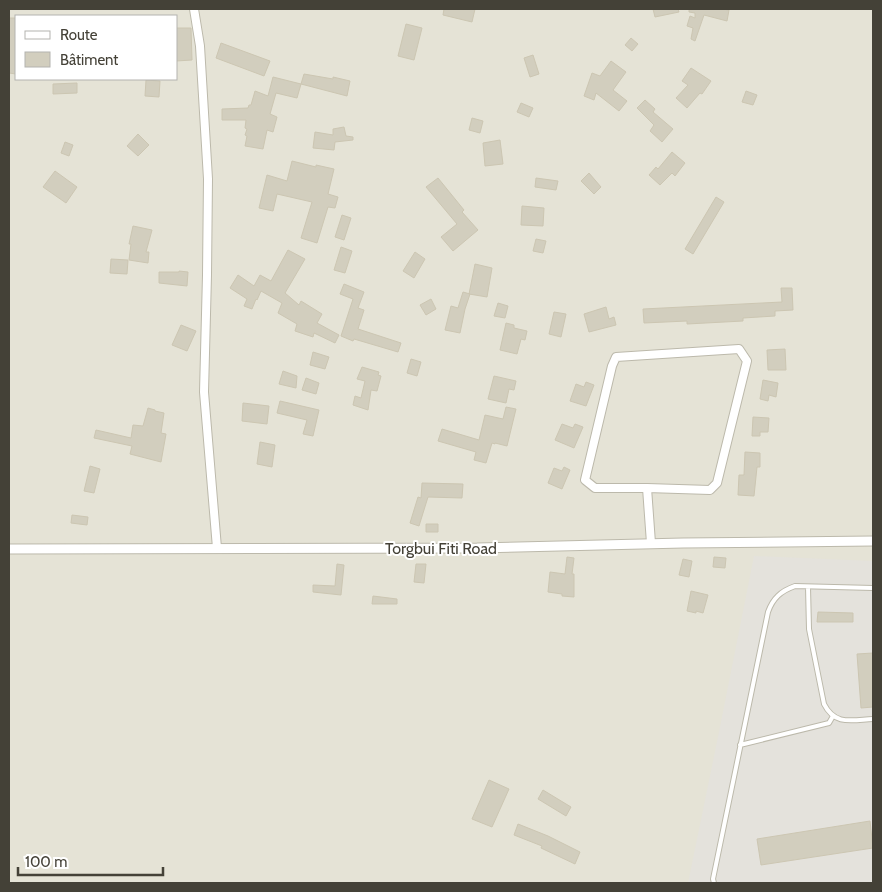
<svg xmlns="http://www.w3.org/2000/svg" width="882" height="892" font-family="Cabin,sans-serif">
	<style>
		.residential { fill: #e5e3d6; fill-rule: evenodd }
		.industrial { fill: #e4e2dc }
		.building { fill: #d2cebe; stroke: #ccc6b2 }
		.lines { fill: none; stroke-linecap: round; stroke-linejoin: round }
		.service-casing { stroke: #bcb9ab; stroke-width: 6 }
		.minor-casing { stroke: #bcb9ab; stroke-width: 10 }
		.tertiary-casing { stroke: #bcb9ab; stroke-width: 11 }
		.service { stroke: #fff; stroke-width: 4 }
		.minor { stroke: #fff; stroke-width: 8 }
		.tertiary { stroke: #fff; stroke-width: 9 }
		.labels { text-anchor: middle; stroke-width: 4; stroke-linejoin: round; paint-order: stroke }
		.street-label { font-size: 16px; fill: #444137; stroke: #fff }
	</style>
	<rect width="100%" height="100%" fill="#f1f0e7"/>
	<path class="residential" d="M9,9H873V883H9ZM16,16H176V79H16Z"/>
	<path class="industrial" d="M754,556L873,561V883H688L719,732Z"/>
	<path class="building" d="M444,9H475L472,22L443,15Z
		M653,9H678L679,12L655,17Z
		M689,9H722L729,10L727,21L704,15L695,41L691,39L693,28L687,26L690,16L695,18V13L689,12Z
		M9,18H16V74L9,73Z
		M406,24L422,28L414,60L398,56Z
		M176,28H191L192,60L176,61Z
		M631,38L638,44L632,51L625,45Z
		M221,43L270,61L264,76L216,58Z
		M533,55L539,74L530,77L524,58Z
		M611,61L626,72L613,90L627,101L619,111L596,93L594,100L584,96L592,73L600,76Z
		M691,68L711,81L702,94L700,93L687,108L676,98L688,85L682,81Z
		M304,74L333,79V77L350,81L347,96L301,84Z
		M273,77L301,84L297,98L276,93L270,114L277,117L273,132L267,130L263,149L245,146L247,136L245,135L247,129L245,128L246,120H222V109L248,108L249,105H251L255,91L268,96Z
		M146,80L160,81L159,97L145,96Z
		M77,83V93L53,94V84Z
		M746,91L757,95L753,105L742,102Z
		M645,100L655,109L653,112L673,129L662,142L650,131L654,125L637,108Z
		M521,103L533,108L529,117L517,112Z
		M472,118L483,121L480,133L469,130Z
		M344,127L346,136L353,137V140L335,142L334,150L313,148L315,132L333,135V129Z
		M138,134L149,145L138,156L127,146Z
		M500,140L503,164L485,166L483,143Z
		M65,142L73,145L69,156L61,153Z
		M672,152L685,163L675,176L672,173L660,185L649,175L656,167L658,169Z
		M292,161L316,167V165L334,169L328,194L338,197L335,208L328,207L317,243L301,238L312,202L277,194L273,211L259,208L267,175L287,181Z
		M55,171L77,187L66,203L43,187Z
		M589,173L601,187L594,194L581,181Z
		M438,178L464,210L462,212L478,230L453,251L441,237L457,224L426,187Z
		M536,178L558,181L556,190L535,187Z
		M716,197L724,202L693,254L685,249Z
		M522,206L544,208L543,226L521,225Z
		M342,215L351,218L344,240L335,237Z
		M133,226L152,230L146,252H149L148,263L129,260L131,244H129Z
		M536,239L546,241L543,253L533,251Z
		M341,247L352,251L345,273L334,270Z
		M288,250L305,259L285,293L299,305L301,301L322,314L317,323L339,335L335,343L314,333L313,337L295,331L297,324L278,313L282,303L261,291L257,300L256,299L252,309L244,306L247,299L230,288L238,275L254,286L260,275L271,281Z
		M415,252L425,259L414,278L403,271Z
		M111,259L128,260L127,274L110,273Z
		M475,264L492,268L487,297L469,294Z
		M179,271L188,272L187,286L159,283V272H179Z
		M344,284L364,292L358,308L364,310L358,329L401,343L398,352L354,339L353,341L341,336L353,299L340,294Z
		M781,288H792L793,310L775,311V316L743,318V321L687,324V321L644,323L643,309L782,302Z
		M463,292L470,294L465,309L460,333L445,330L451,306L458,308Z
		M431,299L436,309L426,315L420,305Z
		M498,303L508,306L505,318L494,316Z
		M606,307L609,319L614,317L616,325L589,332L584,314Z
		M554,312L566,314L561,337L549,334Z
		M506,323L514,325V328L527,331L525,340L521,339L517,354L500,350Z
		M181,325L196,331L187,351L172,345Z
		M785,349L786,370H768L767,350Z
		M313,352L329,357L325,369L310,365Z
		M411,359L421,362L417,376L407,373Z
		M362,367L379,372L378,375L381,376L377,391L371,390L368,410L353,405L355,396L361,398L365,381L357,379Z
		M283,371L297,376L296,388L279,384Z
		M494,376L516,381L514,390L509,389L506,403L488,399Z
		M306,378L319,383L316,394L302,390Z
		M763,380L778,383L776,397L769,395L768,401L760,399Z
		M586,382L594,385L586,406L570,401L576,384L584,387Z
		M280,401L319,410L313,436L303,434L307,420L277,413Z
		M243,403L269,406L267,424L242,421Z
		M506,407L516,409L507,446L495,443V444L492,443L486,463L474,460L476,452L438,441L442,429L479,440L485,415L503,419Z
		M148,408L155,410V411L164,413L161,433L166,434L161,462L130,454L132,446L94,438L96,430L131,438L133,425L143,426Z
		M753,417L769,418L768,432H760V436H752Z
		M562,424L573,428L575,424L583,427L574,448L555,440Z
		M260,442L275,445L272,467L257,464Z
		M745,452L760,453V467H757L754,496L738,495L739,475H744Z
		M90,466L100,469L94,493L84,491Z
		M564,467L570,470L562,489L548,483L554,468L562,471Z
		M422,483L463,484L462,498L428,497L419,526L410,523L418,497L421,498Z
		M72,515L88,517L87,525L71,523Z
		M426,524H438V532H426Z
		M567,557L574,558L572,574H574V597L562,596V594L548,592L550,572L565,574Z
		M714,557L726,558L725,568L713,567Z
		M683,559L692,561L689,577L679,575Z
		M337,564L344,565L341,595L313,592V585L335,586Z
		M416,564H426L424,583L414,582Z
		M691,591L708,595L703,613L696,611V613L687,611Z
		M373,596L397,599V604H372Z
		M818,612L853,613V622H817Z
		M873,653V707L861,708L857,654Z
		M489,780L509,789L492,827L472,819Z
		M543,790L571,807L566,816L538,799Z
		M870,821L873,848L761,865L757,839Z
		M518,824L548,836L580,852L575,864L541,848L542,846L514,835Z"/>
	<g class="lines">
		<defs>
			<path id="service" d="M808,587L809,629L824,704C835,726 852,720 873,719
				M740,745L829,723L833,716
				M714,883L713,879L768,612C773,598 781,591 795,586L873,588"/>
			<path id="minor" d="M194,9L200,46L208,179L207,275L204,392L217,548
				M647,488H595L585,480L612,366L616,357L739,349L747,361L717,483L710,490L647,488L651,543"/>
			<path id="tertiary" d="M9,549L477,548L683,543L873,541"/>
		</defs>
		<use href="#service" class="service-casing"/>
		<use href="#minor" class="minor-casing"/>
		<use href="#tertiary" class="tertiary-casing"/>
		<use href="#service" class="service"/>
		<use href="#minor" class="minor"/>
		<use href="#tertiary" class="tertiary"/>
	</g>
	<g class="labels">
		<g class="street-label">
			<text x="441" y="554">Torgbui Fiti Road</text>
		</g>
	</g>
	<rect width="882" height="892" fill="none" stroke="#444137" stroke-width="20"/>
	<rect x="15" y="15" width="162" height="65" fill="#ffffff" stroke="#b4b3af"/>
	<rect x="25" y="31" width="25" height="8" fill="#ffffff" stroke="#b4b3af"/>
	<text x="60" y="40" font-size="15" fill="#444137">Route</text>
	<rect x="25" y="52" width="25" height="15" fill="#d2cebe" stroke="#b4b3af"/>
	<text x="60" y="65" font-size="15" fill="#444137">Bâtiment</text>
	<path d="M18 867v8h145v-8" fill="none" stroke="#444137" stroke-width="2.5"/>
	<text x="25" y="867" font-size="15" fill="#444137" stroke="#ffffff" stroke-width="4" paint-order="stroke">100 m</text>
</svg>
